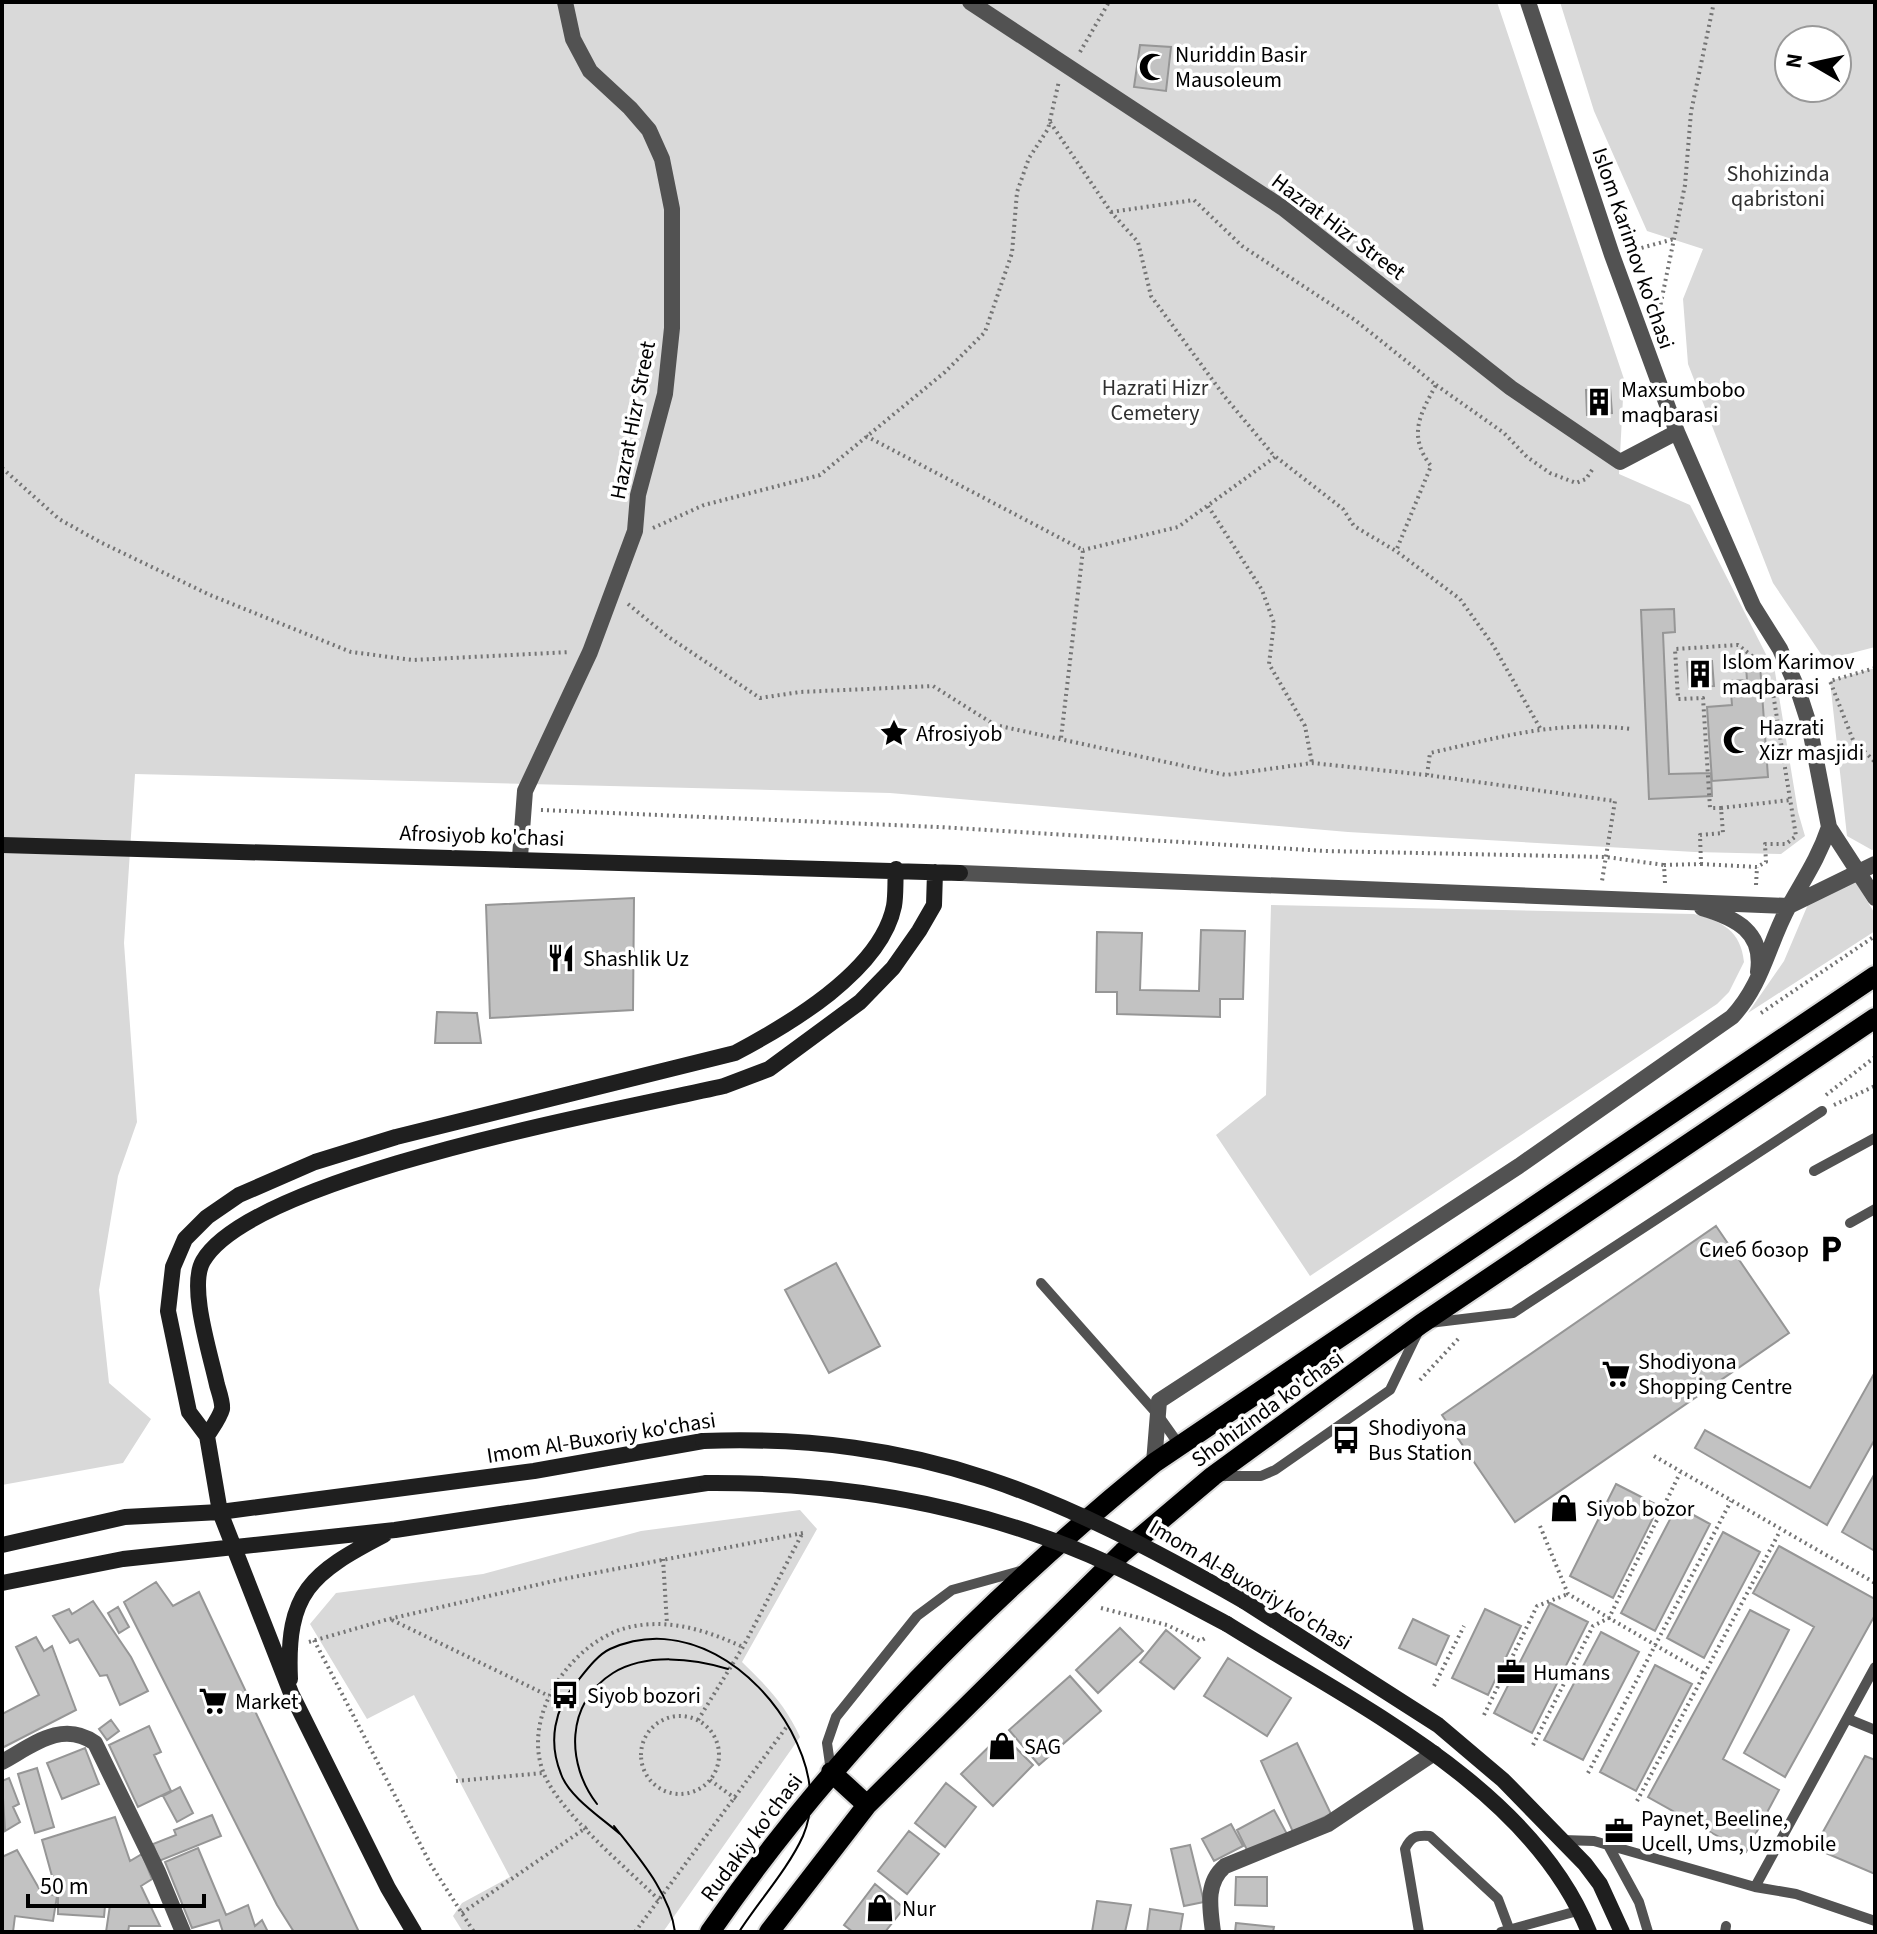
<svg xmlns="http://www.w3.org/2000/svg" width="1877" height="1934" font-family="'Source Sans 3',sans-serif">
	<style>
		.green { fill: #d9d9d9; fill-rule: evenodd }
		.building { fill: #c2c2c2; stroke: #969696; stroke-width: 2 }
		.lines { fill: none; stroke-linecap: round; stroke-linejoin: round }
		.primary-casing { stroke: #dbdbdb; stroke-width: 24 }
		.path { stroke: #747474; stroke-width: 4; stroke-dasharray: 2 4; stroke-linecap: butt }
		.lane { stroke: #525252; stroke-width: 10 }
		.street { stroke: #525252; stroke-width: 16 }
		.secondary { stroke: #1f1f1f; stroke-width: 16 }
		.primary { stroke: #000; stroke-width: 20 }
		.tram { stroke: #000; stroke-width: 2 }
		.secondary-bridge { stroke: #1f1f1f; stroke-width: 16 }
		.labels { text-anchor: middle; stroke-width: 7; stroke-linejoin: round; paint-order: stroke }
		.poi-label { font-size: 22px; fill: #000; stroke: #fff; text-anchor: start }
		.park-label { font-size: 22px; fill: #303030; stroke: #fff }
		.street-label { font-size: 22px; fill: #000; stroke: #fff }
	</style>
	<rect width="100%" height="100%" fill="#fff"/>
	<path class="green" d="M2,2H1497L1624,379L1619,474L1690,505L1775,672L1798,812L1805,836L1781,854L1695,852L1348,832L890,793L135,774L124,943L137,1122L118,1176L99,1290L109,1383L151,1419L123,1463L2,1485Z
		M1560,2H1875V647L1825,660L1773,583L1688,364L1683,299L1703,249L1647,231L1594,111ZM1837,40V88H1789V40Z
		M1875,668V849L1872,850L1847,836L1830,681Z
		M1854,879L1875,914V931L1748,1013L1784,961L1809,902Z
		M1271,905L1694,914C1722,921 1741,931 1744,962L1729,992L1717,1004L1310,1276L1216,1135L1266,1095Z
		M800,1510L817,1529L742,1662C767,1686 786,1706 800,1737L663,1932H463L453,1916L462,1903L510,1877L414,1695L367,1719L310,1624L336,1593L483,1574L641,1531Z"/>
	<path class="building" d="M1140,45L1171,47L1166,91L1134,87Z
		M1610,388L1612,413L1587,415L1586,390Z
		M1674,609L1675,632L1663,633L1669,774L1711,773L1712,796L1649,799L1641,610Z
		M1712,661L1714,686L1689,687L1687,662Z
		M1760,665L1768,777L1712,781L1707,707L1732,705L1730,681L1747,680L1746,666Z
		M634,898L633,1010L490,1018L486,905Z
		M1201,930L1245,931L1243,999H1220V1017L1117,1014V992H1096L1097,932L1142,933L1140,990L1199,991Z
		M437,1012L477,1013L481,1043H435Z
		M1716,1226L1789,1333L1515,1522L1442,1415Z
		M836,1263L880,1346L829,1373L785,1290Z
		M1875,1372V1439L1827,1525L1695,1448L1705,1430L1810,1488Z
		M1875,1473V1551L1842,1532Z
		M1616,1484L1659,1506L1613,1598L1570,1576Z
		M1677,1506L1710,1524L1655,1631L1621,1613Z
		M1723,1532L1760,1552L1704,1658L1667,1638Z
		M1779,1546L1875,1599V1615L1785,1777L1744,1753L1814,1627L1753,1593Z
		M156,1582L173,1606L199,1592L359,1932H294L277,1905L124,1602Z
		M93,1601L131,1657L148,1691L120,1705L107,1675L100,1676L78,1639L70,1643L53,1616L69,1609L72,1614Z
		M1550,1603L1588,1622L1532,1733L1494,1713Z
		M118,1607L129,1627L119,1633L108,1613Z
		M1485,1609L1521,1626L1488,1695L1452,1678Z
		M1750,1610L1789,1630L1723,1759L1779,1790L1746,1852L1648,1797Z
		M1413,1619L1449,1636L1436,1665L1399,1648Z
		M1120,1628L1143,1651L1098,1693L1076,1670Z
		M1166,1630L1200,1658L1174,1689L1140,1662Z
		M1601,1632L1639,1652L1583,1760L1544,1740Z
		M36,1637L44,1651L52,1646L76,1710L2,1748V1714L39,1695L16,1647Z
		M1228,1658L1291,1698L1267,1736L1204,1696Z
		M1655,1665L1692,1684L1636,1791L1600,1772Z
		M1070,1676L1101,1711L1039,1765L1009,1730Z
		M111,1720L119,1731L107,1740L99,1729Z
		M149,1726L161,1752L154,1755L171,1791L138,1807L109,1745Z
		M1002,1734L1033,1765L993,1806L961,1774Z
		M1297,1743L1331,1814L1293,1832L1261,1761Z
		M85,1748L99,1784L62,1799L47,1763Z
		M1865,1756L1875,1760V1874L1814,1848Z
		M37,1768L54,1827L35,1833L18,1774Z
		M9,1778L19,1804L13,1807L20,1822L5,1831L2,1781Z
		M946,1783L976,1807L945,1847L915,1823Z
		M180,1787L193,1813L177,1822L163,1796Z
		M1274,1810L1287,1834L1249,1854L1237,1830Z
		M212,1815L221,1836L159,1861L153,1844L176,1835L174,1830Z
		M115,1817L130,1861L142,1854L152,1879L141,1886L150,1905L105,1906L104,1917L58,1914V1898L42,1840Z
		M1231,1824L1243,1846L1214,1861L1202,1839Z
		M909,1831L939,1854L907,1894L878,1871Z
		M1190,1845L1204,1902L1184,1906L1171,1849Z
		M198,1848L226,1915L248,1905L255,1926L262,1920L268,1932H223L219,1920L192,1928L165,1862Z
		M17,1850L41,1892L57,1896L53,1921L15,1916L13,1932H2V1857Z
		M1236,1877H1267V1906L1235,1905Z
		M875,1884L904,1908L885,1932H853L844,1925Z
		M1097,1901L1131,1905L1125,1932H1092Z
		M110,1905H150L160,1926H129L128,1932H106Z
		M1150,1909L1183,1914L1180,1932H1147Z
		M1236,1923L1274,1927L1273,1932H1235Z"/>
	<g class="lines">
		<defs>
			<path id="primary" d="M831,1772L867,1805
				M710,1932C833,1753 986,1600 1154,1463L1875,976
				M769,1932L867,1805L1123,1552L1213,1476L1421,1324L1875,1018"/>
		</defs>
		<use href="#primary" class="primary-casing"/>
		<path class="path" d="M1080,52L1109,2
			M1050,122L1111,212L1138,242L1151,296L1225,397L1275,457L1178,527L1083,550
			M1111,212L1194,200L1242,246L1355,320L1436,385C1419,416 1408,436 1431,466L1396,551
			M1630,251L1674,239
			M1657,322L1685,185L1691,112L1714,2
			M1436,385L1504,433L1527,457L1550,473L1576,483L1586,479L1594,467
			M866,436L1083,550L1061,738
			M1276,457L1343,509L1354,526L1396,551L1460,599L1493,645L1540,728
			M2,468L59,519L100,542L210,595L351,652L413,660L570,652
			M1208,506L1262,590L1274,623L1269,664L1305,726L1312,763
			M653,528L704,505L820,475L945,372L985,332L1012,253L1017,192L1029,158L1048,129L1059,81
			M628,604L667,636L760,698L800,692L933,686L995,725L1226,775L1312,763L1427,775L1615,801L1602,881
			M1875,668L1830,681L1853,740L1875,762
			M1427,775L1430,753C1502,737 1556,720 1631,729
			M1721,808L1790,800
			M541,810L939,827L1325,851L1606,857L1664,865
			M1701,864L1757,867L1766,862L1765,844H1786L1796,836L1771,681
			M1665,883L1664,865L1701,864L1700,835L1723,833L1721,808H1710L1703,698L1678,699L1675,649L1738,645L1765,666
			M1756,885L1757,867
			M1761,1013L1875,936
			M1826,1095L1875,1057
			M1834,1105L1875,1086
			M1420,1380L1460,1337
			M1654,1456L1875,1583
			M1540,1526L1568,1594L1705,1674
			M663,1559L667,1624
			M1101,1608L1167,1625L1200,1641L1207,1637
			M392,1620L549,1696
			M314,1640L431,1865L474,1932
			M309,1642L389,1619L558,1580L803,1533
			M1434,1686L1464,1626
			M1484,1715L1537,1606L1568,1594
			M641 1755a39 39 0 1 1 78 0a39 39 0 1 1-78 0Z
			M698,1720L743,1647L802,1534
			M1533,1745L1593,1626L1609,1618L1680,1473
			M1588,1773L1731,1501
			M710,1780L736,1799
			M456,1781L543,1773
			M1637,1801L1780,1531
			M659,1900C628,1869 560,1813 544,1774C520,1716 572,1640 630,1627C670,1618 708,1631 743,1647
			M462,1913L587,1827
			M635,1932L788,1725"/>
		<path class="lane" d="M1814,1171L1875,1138
			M1850,1223L1875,1209
			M1041,1283L1158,1415L1180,1446
			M1429,1323L1513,1313L1822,1111
			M1217,1476H1261L1275,1470L1390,1390L1418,1332
			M1848,1719L1875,1730
			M831,1771L827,1743L836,1717L917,1616L952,1590L1024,1570
			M1563,1840L1594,1841L1755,1887L1875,1667
			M1608,1845L1639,1902L1648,1932
			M1755,1887L1796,1894L1875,1921
			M1419,1932L1405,1849C1411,1836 1417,1835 1430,1836L1498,1899L1510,1931
			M1501,1932L1581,1910
			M1725,1932L1726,1926"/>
		<path class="street" d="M970,2L1283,208L1511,388L1620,462L1677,432
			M1528,2L1612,255L1677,432L1753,606L1780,649L1798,690L1809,724L1829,827L1875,898
			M520,857L525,791L590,652L635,531L638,495L665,394L672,328V209L662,159L649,130L630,108L590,71L573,39L565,2
			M960,873L1789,906L1875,864
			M1702,908C1736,918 1764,932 1758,972
			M1154,1463L1159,1401L1519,1166L1732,1017C1763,984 1768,944 1789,906C1804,879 1819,857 1829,827
			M2,1762C33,1745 62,1720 95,1743L158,1872L183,1932
			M1213,1932C1210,1908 1205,1883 1225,1866L1328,1824L1434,1753"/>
		<path class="secondary" d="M2,845L960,873
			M207,1436C212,1428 220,1417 222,1409C223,1403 219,1392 217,1385C211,1356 188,1287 203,1261C253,1175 620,1110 724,1086L769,1069L860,1002L893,968L919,931L934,905L935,872
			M2,1545L125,1517L220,1512L534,1471L703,1441
			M2,1583L123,1559L395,1530L707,1483
			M1244,1601L1438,1725L1503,1780L1585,1864L1600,1884L1622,1932
			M1227,1624C1353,1703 1531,1787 1589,1932
			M290,1679C286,1592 311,1573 384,1535
			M414,1932L388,1888L291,1693L220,1512L207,1436L189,1412L168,1311L173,1267L185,1239L207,1217L239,1195L315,1162L396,1137L735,1053C788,1025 881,971 894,906C896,895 895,881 896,869"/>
		<use href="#primary" class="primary"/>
		<path class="tram" d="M597,1804C566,1764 565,1703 613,1673C646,1653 693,1658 728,1669
			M614,1826C638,1857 670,1893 675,1932
			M620,1834C602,1818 569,1797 561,1774C548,1742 554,1709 576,1683C585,1672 597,1655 610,1649C684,1616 757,1669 791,1731C808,1763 818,1801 803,1836C788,1869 759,1901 739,1932"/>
		<path class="secondary-bridge" d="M703,1441C923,1433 1057,1495 1244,1601
			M707,1483C848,1482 984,1506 1112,1565C1151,1583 1189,1604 1227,1624"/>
	</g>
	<defs>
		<symbol id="mosque-bare" viewBox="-9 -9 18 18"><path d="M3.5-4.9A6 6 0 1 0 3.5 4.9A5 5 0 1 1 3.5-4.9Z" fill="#000" stroke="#fff" stroke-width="2.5" paint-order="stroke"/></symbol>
		<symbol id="building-bare" viewBox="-9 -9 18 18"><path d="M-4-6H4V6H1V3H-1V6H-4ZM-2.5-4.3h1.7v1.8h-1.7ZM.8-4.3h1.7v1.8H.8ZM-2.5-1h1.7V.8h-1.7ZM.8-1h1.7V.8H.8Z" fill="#000" stroke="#fff" stroke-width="2.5" paint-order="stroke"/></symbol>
		<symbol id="sight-bare" viewBox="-9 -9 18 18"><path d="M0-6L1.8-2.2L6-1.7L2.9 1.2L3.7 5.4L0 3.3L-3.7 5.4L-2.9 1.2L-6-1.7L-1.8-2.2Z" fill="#000" stroke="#fff" stroke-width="2.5" paint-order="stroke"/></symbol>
		<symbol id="restaurant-bare" viewBox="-9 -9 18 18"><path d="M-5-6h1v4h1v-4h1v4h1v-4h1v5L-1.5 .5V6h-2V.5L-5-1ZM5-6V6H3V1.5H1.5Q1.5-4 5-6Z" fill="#000" stroke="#fff" stroke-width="2.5" paint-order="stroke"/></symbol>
		<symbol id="parking-bare" viewBox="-9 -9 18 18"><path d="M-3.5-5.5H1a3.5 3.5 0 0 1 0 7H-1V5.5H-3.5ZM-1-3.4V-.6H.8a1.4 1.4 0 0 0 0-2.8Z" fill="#000" stroke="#fff" stroke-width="2.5" paint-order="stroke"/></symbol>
		<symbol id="supermarket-bare" viewBox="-9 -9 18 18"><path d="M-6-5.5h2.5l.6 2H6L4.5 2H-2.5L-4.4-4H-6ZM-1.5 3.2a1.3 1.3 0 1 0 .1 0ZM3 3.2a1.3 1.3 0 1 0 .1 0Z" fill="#000" stroke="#fff" stroke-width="2.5" paint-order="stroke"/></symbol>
		<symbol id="bus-bare" viewBox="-9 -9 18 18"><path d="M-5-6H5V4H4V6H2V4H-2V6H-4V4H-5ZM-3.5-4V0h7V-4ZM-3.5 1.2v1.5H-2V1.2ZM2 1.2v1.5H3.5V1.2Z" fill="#000" stroke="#fff" stroke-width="2.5" paint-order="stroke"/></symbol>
		<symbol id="shop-bare" viewBox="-9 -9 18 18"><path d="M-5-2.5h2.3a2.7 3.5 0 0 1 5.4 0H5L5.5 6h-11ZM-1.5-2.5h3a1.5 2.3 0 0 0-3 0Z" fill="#000" stroke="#fff" stroke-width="2.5" paint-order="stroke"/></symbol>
		<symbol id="office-bare" viewBox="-9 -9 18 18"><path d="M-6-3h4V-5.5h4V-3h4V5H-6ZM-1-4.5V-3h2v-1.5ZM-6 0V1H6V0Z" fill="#000" stroke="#fff" stroke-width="2.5" paint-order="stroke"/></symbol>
	</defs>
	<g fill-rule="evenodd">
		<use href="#mosque-bare" x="1133" y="47" width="40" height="40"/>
		<use href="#building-bare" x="1579" y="382" width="40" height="40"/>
		<use href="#building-bare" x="1680" y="654" width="40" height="40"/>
		<use href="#sight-bare" x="874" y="713" width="40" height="40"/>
		<use href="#mosque-bare" x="1717" y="720" width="40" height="40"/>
		<use href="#restaurant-bare" x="541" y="938" width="40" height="40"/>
		<use href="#parking-bare" x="1811" y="1229" width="40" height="40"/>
		<use href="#supermarket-bare" x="1596" y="1354" width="40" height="40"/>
		<use href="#bus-bare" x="1326" y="1420" width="40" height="40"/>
		<use href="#shop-bare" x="1544" y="1488" width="40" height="40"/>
		<use href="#office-bare" x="1491" y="1652" width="40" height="40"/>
		<use href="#bus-bare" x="545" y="1675" width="40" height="40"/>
		<use href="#supermarket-bare" x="193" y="1681" width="40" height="40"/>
		<use href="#shop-bare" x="982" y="1726" width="40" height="40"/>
		<use href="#office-bare" x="1599" y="1811" width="40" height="40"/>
		<use href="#shop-bare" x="860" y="1888" width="40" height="40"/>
	</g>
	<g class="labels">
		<g class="poi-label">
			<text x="1175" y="62">Nuriddin Basir<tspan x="1175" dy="25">Mausoleum</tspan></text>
			<text x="1621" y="397">Maxsumbobo<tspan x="1621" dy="25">maqbarasi</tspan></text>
			<text x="1722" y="669">Islom Karimov<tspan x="1722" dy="25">maqbarasi</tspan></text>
			<text x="1759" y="735">Hazrati<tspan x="1759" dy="25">Xizr masjidi</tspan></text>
			<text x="916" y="741">Afrosiyob</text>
			<text x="583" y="966">Shashlik Uz</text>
			<text x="1809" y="1257" text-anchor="end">Сиеб бозор</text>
			<text x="1638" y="1369">Shodiyona<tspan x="1638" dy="25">Shopping Centre</tspan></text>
			<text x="1368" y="1435">Shodiyona<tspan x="1368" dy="25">Bus Station</tspan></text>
			<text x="1586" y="1516">Siyob bozor</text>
			<text x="1533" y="1680">Humans</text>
			<text x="587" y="1703">Siyob bozori</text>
			<text x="235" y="1709">Market</text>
			<text x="1024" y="1754">SAG</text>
			<text x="1641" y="1826">Paynet, Beeline,<tspan x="1641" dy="25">Ucell, Ums, Uzmobile</tspan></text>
			<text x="902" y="1916">Nur</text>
		</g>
		<g class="park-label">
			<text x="1778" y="181">Shohizinda<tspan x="1778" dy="25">qabristoni</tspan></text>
			<text x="1155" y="395">Hazrati Hizr<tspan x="1155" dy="25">Cemetery</tspan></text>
		</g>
		<g class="street-label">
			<text transform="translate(1339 226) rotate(37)" y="8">Hazrat Hizr Street</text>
			<text transform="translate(1634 248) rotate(71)" y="8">Islom Karimov ko'chasi</text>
			<text transform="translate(632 420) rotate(-79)" y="8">Hazrat Hizr Street</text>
			<text transform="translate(482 835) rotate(2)" y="8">Afrosiyob ko'chasi</text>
			<text transform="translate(1267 1408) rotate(-36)" y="8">Shohizinda ko'chasi</text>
			<text transform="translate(601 1437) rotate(-9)" y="8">Imom Al-Buxoriy ko'chasi</text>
			<text transform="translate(1251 1584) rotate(31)" y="8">Imom Al-Buxoriy ko'chasi</text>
			<text transform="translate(751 1837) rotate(-53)" y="8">Rudakiy ko'chasi</text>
		</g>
	</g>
	<rect width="1877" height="1934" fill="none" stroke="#000000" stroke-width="8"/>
	<g transform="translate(1813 64) rotate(279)"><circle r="38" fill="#ffffff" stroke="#999999" stroke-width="2"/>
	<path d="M0-6L14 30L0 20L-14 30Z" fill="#000000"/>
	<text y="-12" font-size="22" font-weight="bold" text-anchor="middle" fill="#000000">N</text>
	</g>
	<path d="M28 1894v12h176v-12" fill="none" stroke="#000000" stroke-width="4"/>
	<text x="40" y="1894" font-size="24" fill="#000000" stroke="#ffffff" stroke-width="6" paint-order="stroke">50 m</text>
</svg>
